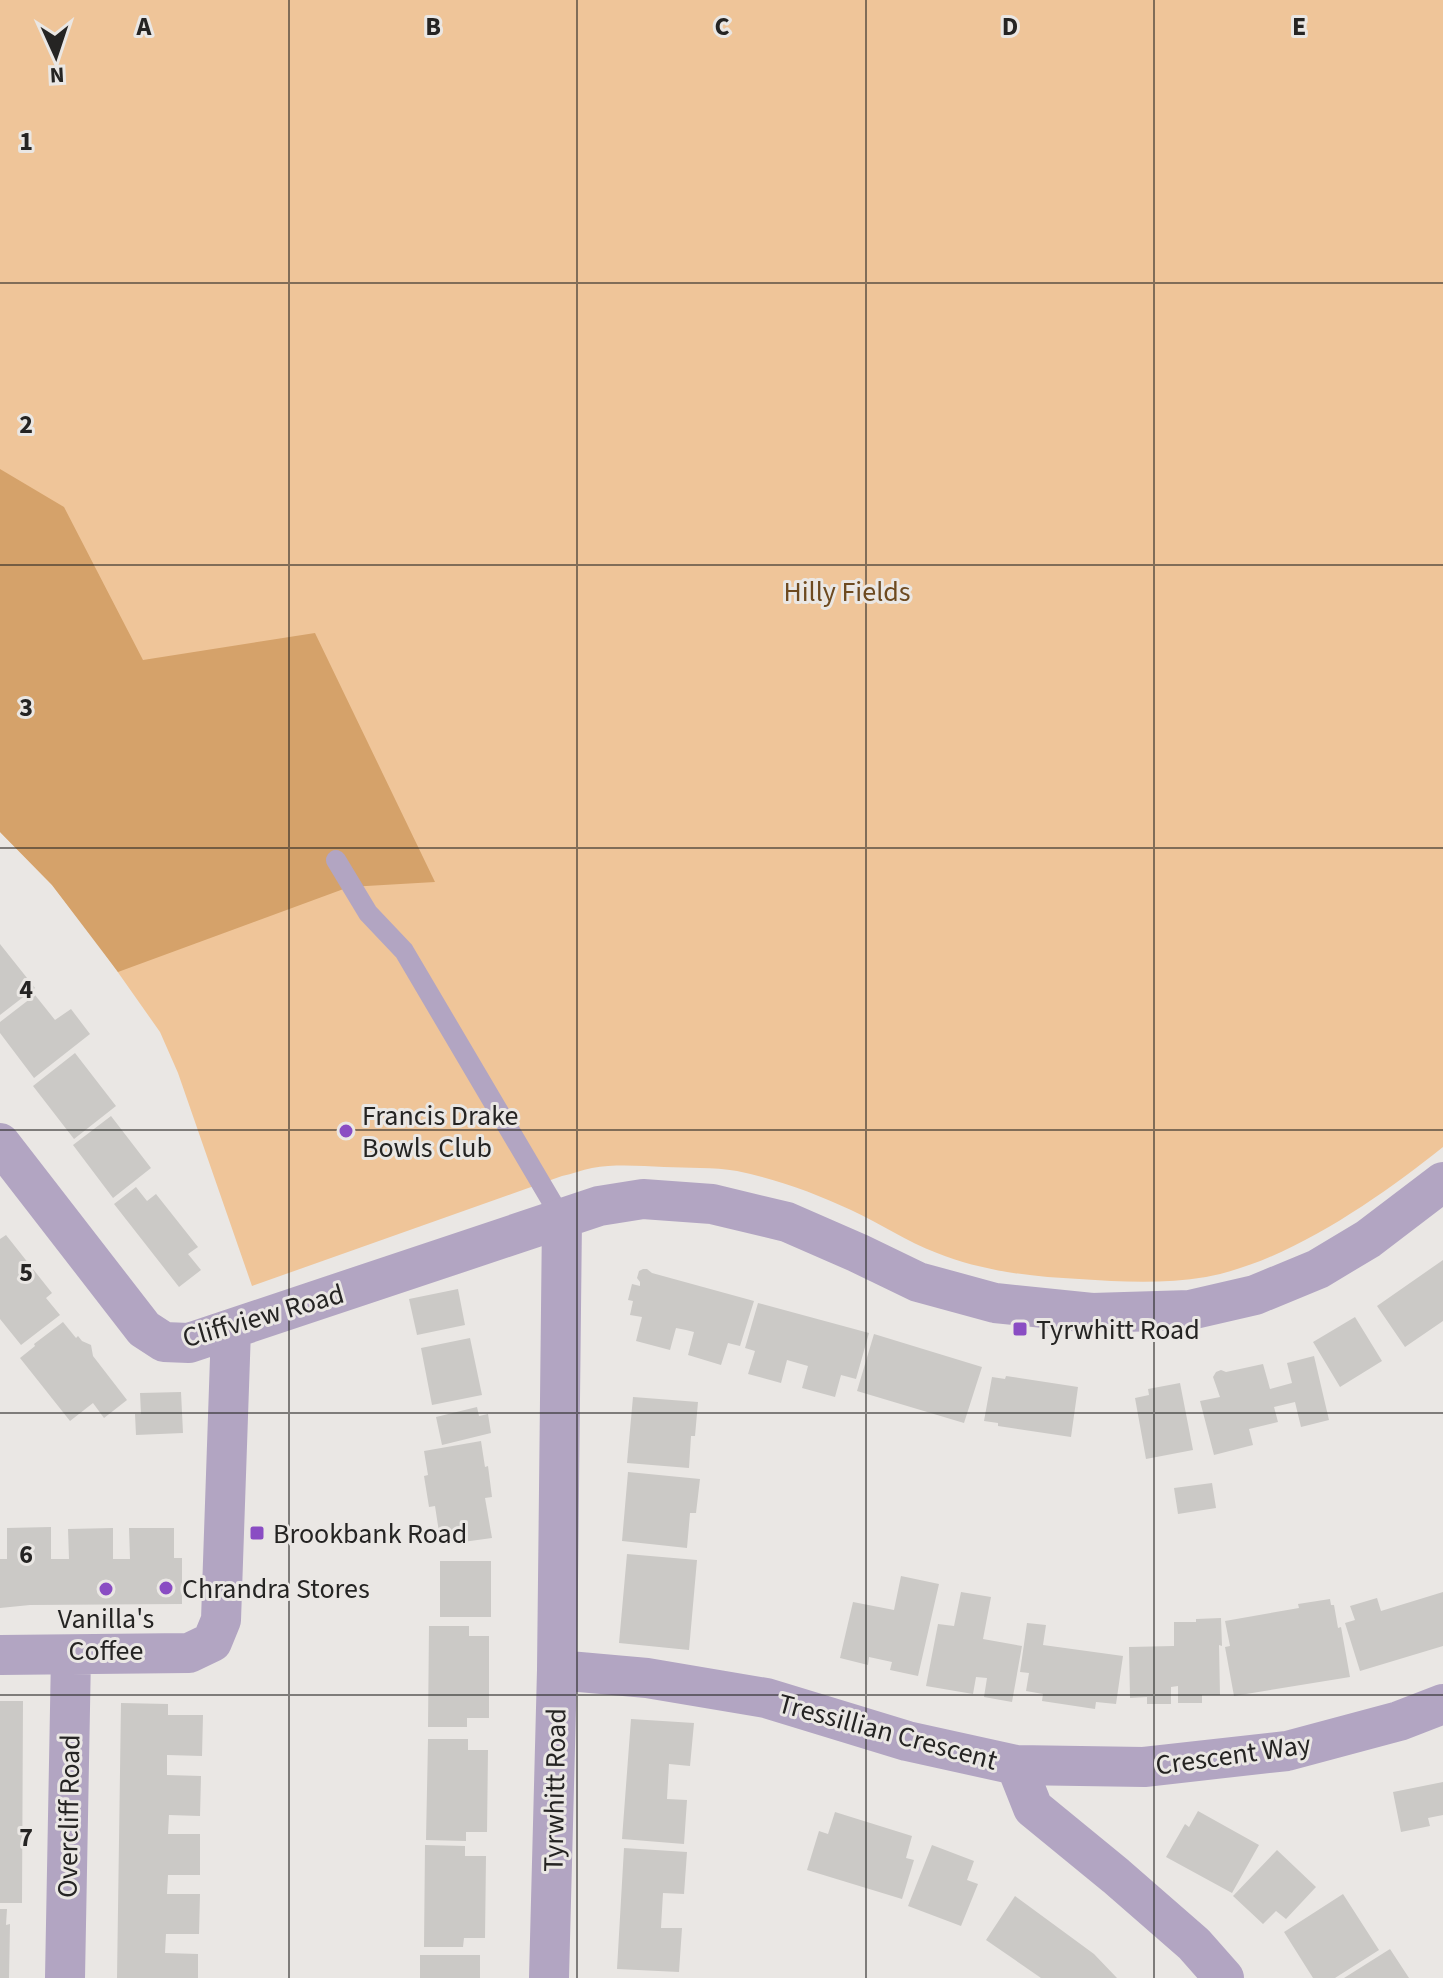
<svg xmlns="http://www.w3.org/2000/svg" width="1443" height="1978" font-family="'Source Sans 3',sans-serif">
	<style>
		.green { fill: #efc599 }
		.forest { fill: #d5a26a }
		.building { fill: #cbc9c6 }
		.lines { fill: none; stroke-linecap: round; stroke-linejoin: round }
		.lane { stroke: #b2a5c2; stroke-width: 20 }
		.street { stroke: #b2a5c2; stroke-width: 40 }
		.grid { fill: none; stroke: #252423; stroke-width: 2; stroke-opacity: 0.55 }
		.poi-dot { fill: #8a4dc3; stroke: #eae7e4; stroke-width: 3 }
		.labels { text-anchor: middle; stroke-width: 6; stroke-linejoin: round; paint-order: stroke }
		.park-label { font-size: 28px; fill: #6d4a20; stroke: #eae7e4 }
		.poi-label { font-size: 28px; fill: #252423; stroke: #eae7e4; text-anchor: start }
		.street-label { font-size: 28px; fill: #252423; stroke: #eae7e4 }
		.grid-label { font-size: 26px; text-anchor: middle; font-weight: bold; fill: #252423; stroke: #eae7e4; stroke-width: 6; stroke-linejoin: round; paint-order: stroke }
	</style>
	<rect width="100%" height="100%" fill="#eae7e4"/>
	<path class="green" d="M0,0H1443V1147C1379,1198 1288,1262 1206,1277C1164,1284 1122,1282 1079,1279C1032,1277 982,1271 937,1253C907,1242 880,1223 851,1210C815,1193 776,1179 737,1171C713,1167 688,1168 664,1167C641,1166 615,1164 592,1168C582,1170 572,1174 562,1176L252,1286L178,1073L160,1032L98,944L52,885L0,832Z"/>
	<path class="forest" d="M0,469L64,507L143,660L315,633L435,882L349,887L118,972L52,885L0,832Z"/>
	<path class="building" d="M0,944L35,988L0,1015Z
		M35,995L55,1020L71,1009L90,1034L34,1078L0,1033V1022Z
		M75,1053L116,1106L74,1139L33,1086Z
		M111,1116L151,1168L113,1198L73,1145Z
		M136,1187L147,1201L156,1194L198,1247L188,1254L201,1270L179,1287L114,1204Z
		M6,1235L52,1293L46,1298L60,1315L21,1345L0,1319V1239Z
		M1443,1260V1321L1405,1347L1377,1306Z
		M643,1269H647L652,1273L754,1301L740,1346L728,1343L721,1365L688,1355L694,1332L686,1330L676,1328L670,1350L636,1341L642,1317L630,1315L633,1301L628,1300L632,1284L640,1286V1282L637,1278L639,1271Z
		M458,1289L465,1325L417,1335L409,1299Z
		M758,1303L869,1333L856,1379L841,1375L835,1397L802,1388L808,1366L787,1360L781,1383L748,1374L755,1351L745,1348Z
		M1355,1317L1382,1361L1340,1387L1313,1342Z
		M63,1322L76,1338L78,1336L82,1341L91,1345L93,1356L127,1400L104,1418L93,1403L70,1421L20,1358L35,1346L34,1344Z
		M874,1334L982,1367L964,1423L857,1391Z
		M470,1338L482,1395L432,1405L421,1348Z
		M1314,1356L1329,1420L1301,1427L1295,1402L1274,1407L1278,1422L1249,1429L1253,1445L1214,1455L1200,1401L1220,1397L1213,1377L1216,1372L1221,1370L1226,1372L1263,1364L1270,1389L1292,1383L1287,1363Z
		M1006,1376L1078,1387L1071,1437L998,1426V1423L984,1421L992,1377L1005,1379Z
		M1180,1383L1193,1450L1146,1459L1135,1398L1149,1395L1148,1389Z
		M181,1392L183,1433L136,1435L135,1414H141L140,1393Z
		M633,1397L698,1402L695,1436H691L689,1468L627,1463Z
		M477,1407L479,1416L488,1414L491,1433L442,1445L436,1417Z
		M481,1441L485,1467L488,1466L492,1497L485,1498L492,1538L441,1545L435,1506L429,1507L424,1476L428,1475L424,1451Z
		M628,1472L700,1479L696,1513H690L687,1548L622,1541Z
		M1212,1483L1216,1508L1178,1514L1174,1488Z
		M51,1527V1559H69L68,1529L113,1528V1559H130L129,1528H174V1558H182V1604L30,1605L0,1608V1559H7V1528Z
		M627,1554L697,1560L689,1650L619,1643Z
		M440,1561H491V1617H440Z
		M901,1576L939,1584L918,1676L890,1670L892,1662L869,1657L868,1665L840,1658L853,1602L894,1610Z
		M961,1592L991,1597L983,1639L1022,1646L1012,1702L984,1697L987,1678L976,1677L973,1694L926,1686L938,1624L954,1626Z
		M1443,1592V1646L1360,1671L1345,1623L1355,1620L1350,1606L1377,1598L1381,1611Z
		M1330,1599L1331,1605H1334L1338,1628L1341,1627L1350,1677L1234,1696L1225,1647L1230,1646L1225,1621L1299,1608L1298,1604Z
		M1221,1618L1222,1646L1219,1645L1220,1695H1202V1703H1178V1686L1171,1687V1704H1147V1697L1130,1698L1129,1647L1174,1646V1622H1196V1619Z
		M1027,1623L1046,1625L1043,1645L1123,1656L1116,1704L1096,1702L1095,1709L1042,1701L1043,1694L1026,1691L1029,1673L1020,1672Z
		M429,1626H469V1636H489V1718H467V1727H428Z
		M0,1701H23L22,1903H0Z
		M121,1703L168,1704V1715H203L202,1756L167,1755V1775L201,1776L200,1816L169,1815L168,1834H200V1875H168L167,1894H200L199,1934H166L165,1953L198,1954V1978H117Z
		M631,1719L694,1723L690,1766L669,1764L668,1781L667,1799L687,1800L684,1844L622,1839Z
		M428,1739H468V1750H488L487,1832H466V1841L426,1840Z
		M1443,1782V1815L1428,1818L1430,1826L1401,1832L1393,1792Z
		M1198,1811L1259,1845L1232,1893L1166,1857L1185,1824L1189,1827Z
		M835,1812L912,1836L906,1858L914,1860L902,1899L807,1870L819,1831L828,1834Z
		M425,1845L465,1846V1856H486L485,1938H464L463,1947H424Z
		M932,1845L974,1861L967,1880L978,1884L961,1926L908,1906Z
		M624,1848L687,1852L684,1894L663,1893L661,1928H682L679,1972L617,1969Z
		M1277,1850L1316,1887L1286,1919L1276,1911L1263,1924L1233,1896Z
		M1343,1894L1379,1950L1335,1978H1313L1284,1932Z
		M1015,1896L1094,1954L1117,1978H1041L986,1940Z
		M0,1909H7L6,1925L10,1924L9,1978H0Z
		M1390,1949L1409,1978H1344Z
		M420,1955H480V1978H420Z"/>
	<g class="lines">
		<path class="lane" d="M336,860L368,913L404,951L562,1219"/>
		<path class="street" d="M0,1143L144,1329L164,1342L189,1343L599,1206L643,1199L712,1204L787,1222L858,1253L918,1282L995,1303L1092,1313L1190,1310L1255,1295L1318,1269L1368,1239L1443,1182
			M0,1655L189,1653L212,1642L221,1620L231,1329
			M557,1670L647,1678L766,1698L907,1741L1016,1765L1144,1767L1287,1751L1399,1721L1443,1704
			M1016,1765L1033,1808L1116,1876L1194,1944L1224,1978
			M65,1978L71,1655
			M549,1978L557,1670L562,1219"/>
	</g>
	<path class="grid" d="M289,0V1978M577,0V1978M866,0V1978M1154,0V1978M0,283H1443M0,565H1443M0,848H1443M0,1130H1443M0,1413H1443M0,1695H1443"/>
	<g class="poi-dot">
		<circle cx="346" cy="1131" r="8"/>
		<rect x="1012" y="1321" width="16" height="16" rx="4"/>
		<rect x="249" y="1525" width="16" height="16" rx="4"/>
		<circle cx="166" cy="1588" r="8"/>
		<circle cx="106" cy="1589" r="8"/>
	</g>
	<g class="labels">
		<g class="park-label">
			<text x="847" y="601">Hilly Fields</text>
		</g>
		<g class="poi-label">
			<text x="362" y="1125">Francis Drake<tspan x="362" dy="32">Bowls Club</tspan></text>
			<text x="1036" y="1339">Tyrwhitt Road</text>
			<text x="273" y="1543">Brookbank Road</text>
			<text x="182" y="1598">Chrandra Stores</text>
			<text x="106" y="1628" text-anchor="middle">Vanilla's<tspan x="106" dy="32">Coffee</tspan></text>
		</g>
		<g class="street-label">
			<text transform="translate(263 1315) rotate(-16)" y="10">Cliffview Road</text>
			<text transform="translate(888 1731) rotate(15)" y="10">Tressillian Crescent</text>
			<text transform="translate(1233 1754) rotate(-8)" y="10">Crescent Way</text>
			<text transform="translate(554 1790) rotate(-89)" y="10">Tyrwhitt Road</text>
			<text transform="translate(68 1816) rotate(-89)" y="10">Overcliff Road</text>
		</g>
	</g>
	<g class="grid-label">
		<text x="144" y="35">A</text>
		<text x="433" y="35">B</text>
		<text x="722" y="35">C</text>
		<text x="1010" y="35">D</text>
		<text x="1299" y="35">E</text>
		<text x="26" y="150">1</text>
		<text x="26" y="433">2</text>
		<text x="26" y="716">3</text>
		<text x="26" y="998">4</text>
		<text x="26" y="1281">5</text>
		<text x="26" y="1563">6</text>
		<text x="26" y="1846">7</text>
	</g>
	<g transform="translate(56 56) rotate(177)" stroke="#eae7e4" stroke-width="6" paint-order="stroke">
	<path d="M0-6L14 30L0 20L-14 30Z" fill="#252423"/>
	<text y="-12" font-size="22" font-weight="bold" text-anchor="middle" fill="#252423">N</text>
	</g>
</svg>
